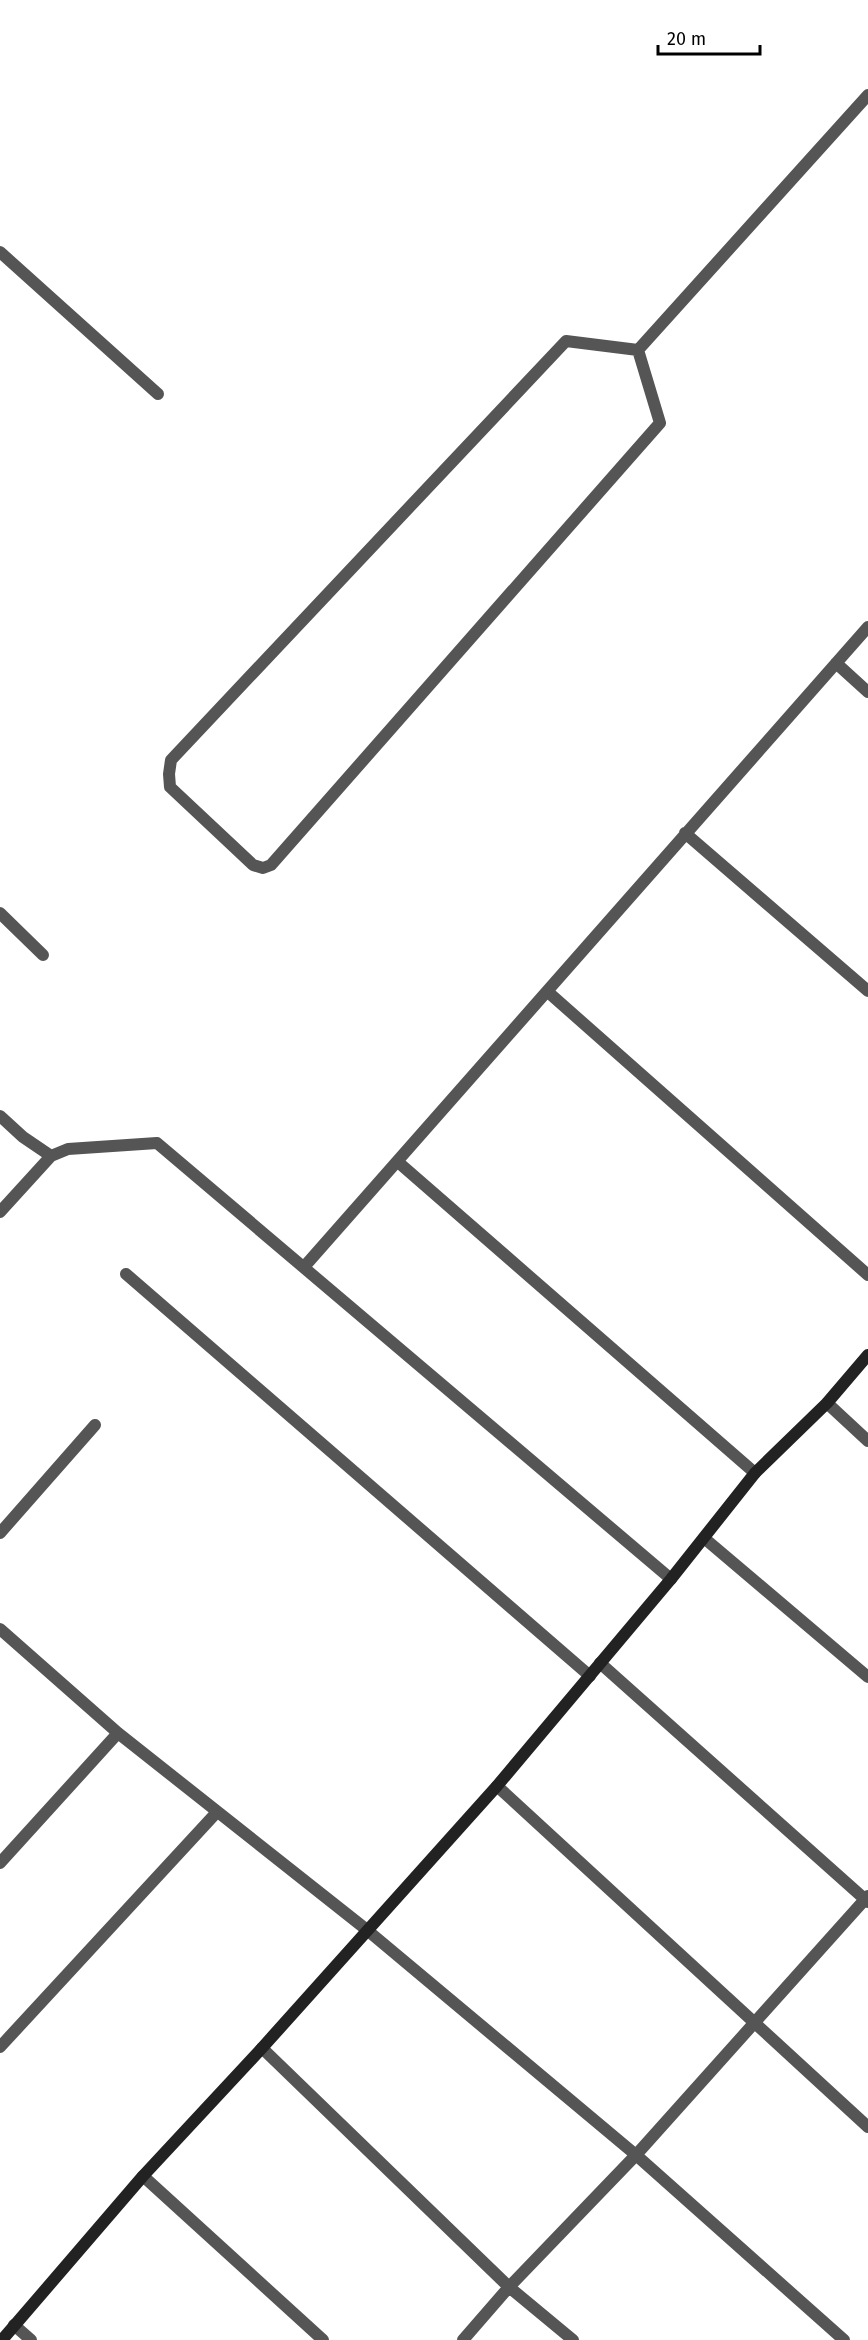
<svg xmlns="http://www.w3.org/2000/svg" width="868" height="2340" font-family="'Fira Sans',sans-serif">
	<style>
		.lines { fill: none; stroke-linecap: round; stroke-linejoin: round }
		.lane { stroke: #555; stroke-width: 12 }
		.street { stroke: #555; stroke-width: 12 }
		.secondary { stroke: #222; stroke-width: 12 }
	</style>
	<rect width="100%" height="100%" fill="#fff"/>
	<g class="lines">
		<path class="lane" d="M0,913L43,955"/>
		<path class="street" d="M0,252L158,394
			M566,341L638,350L660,423L271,865L263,868L253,865L170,787L169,774L171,760Z
			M638,350L868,95
			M836,663L868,692
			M685,833L868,991
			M548,992L868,1275
			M0,1116L23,1137L51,1156L68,1149L157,1143L671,1579
			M398,1162L755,1473
			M0,1212L51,1156
			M304,1267L868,627
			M126,1274L590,1676
			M827,1403L868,1441
			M0,1533L95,1425
			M704,1538L868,1677
			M0,1629L118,1733L367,1930L636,2155L844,2340
			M600,1663L868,1902
			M497,1786L868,2127
			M0,1863L118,1733
			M0,2047L217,1812
			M262,2048L509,2287L573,2340
			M143,2176L323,2340
			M14,2325L31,2340
			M463,2340L509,2287L636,2155L868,1896"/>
		<path class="secondary" d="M2,2340L143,2176L262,2048L497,1786L671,1579L755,1473L827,1403L868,1355"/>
	</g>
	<path d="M658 45v9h102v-9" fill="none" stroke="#000000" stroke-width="3"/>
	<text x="667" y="45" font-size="18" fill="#000000" stroke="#ffffff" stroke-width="4.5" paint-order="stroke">20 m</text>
</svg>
